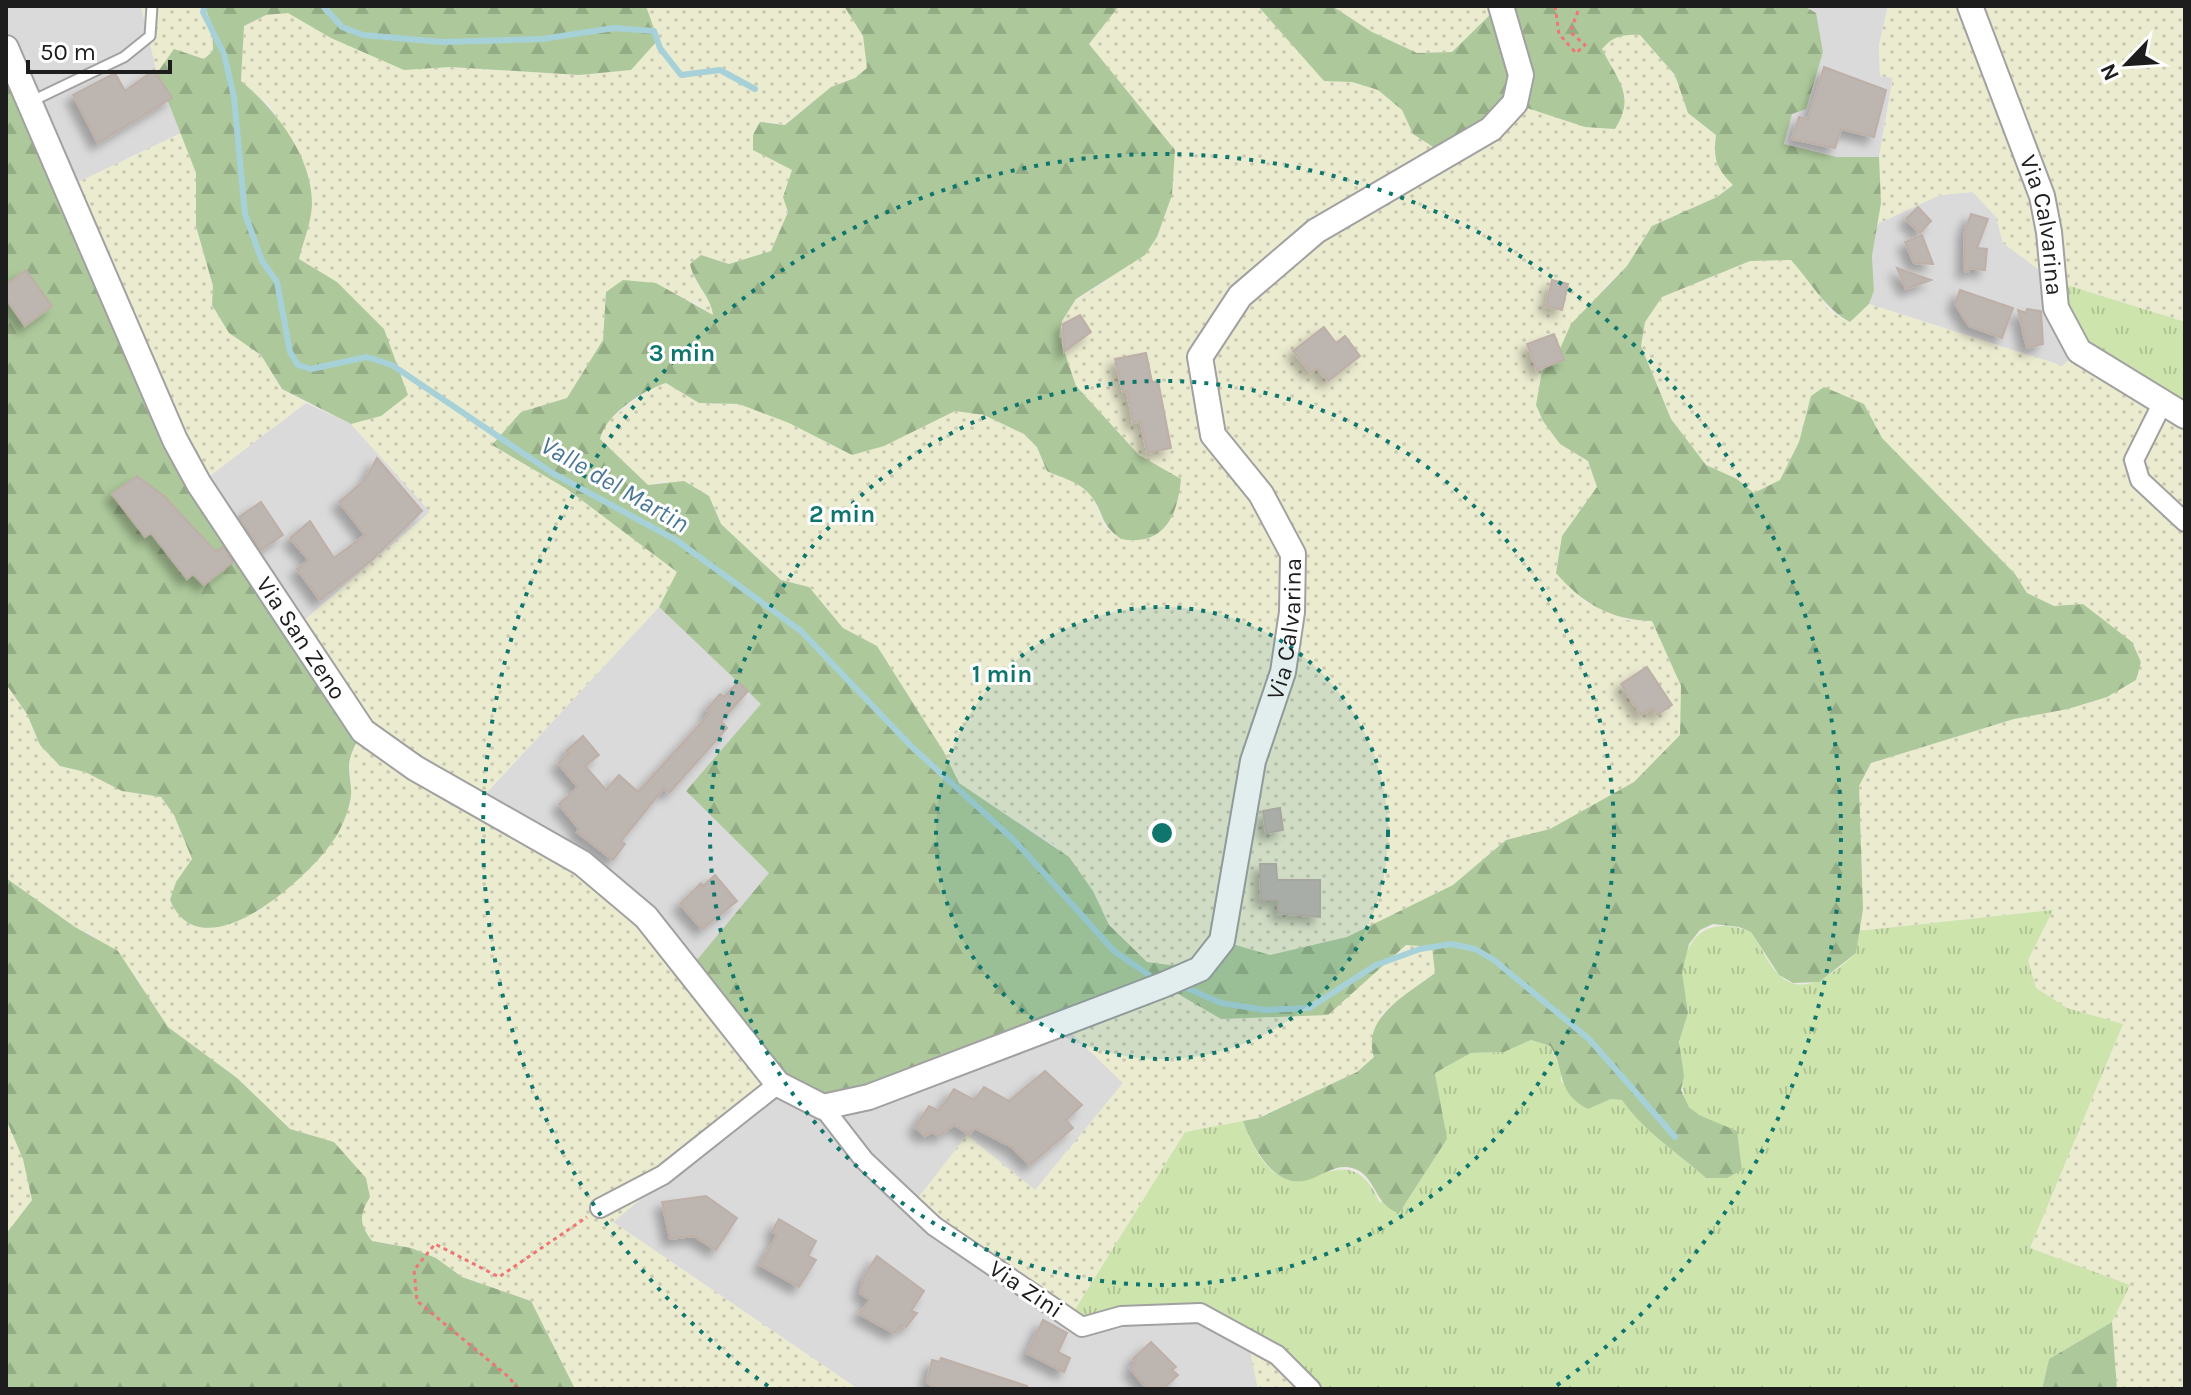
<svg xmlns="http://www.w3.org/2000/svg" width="2191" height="1395" font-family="Karla,sans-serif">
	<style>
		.residential { fill: #dbdada }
		.farmland { fill: url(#farmland-dots) }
		.grass { fill: url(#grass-tufts) }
		.forest { fill: url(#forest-firs) }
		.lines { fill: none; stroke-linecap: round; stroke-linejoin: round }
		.stream { stroke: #a7d1d8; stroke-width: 6 }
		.building { fill: #bdb5b0; stroke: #beafa7; stroke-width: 2; filter: url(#shadow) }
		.service-casing { stroke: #a1a1a1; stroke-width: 13 }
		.minor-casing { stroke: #a1a1a1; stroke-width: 22 }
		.tertiary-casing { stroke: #a1a1a1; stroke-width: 28 }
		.path { stroke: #ee7674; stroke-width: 3; stroke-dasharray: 4 4; stroke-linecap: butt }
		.service { stroke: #fff; stroke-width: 9 }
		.minor { stroke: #fff; stroke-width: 18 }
		.tertiary { stroke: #fff; stroke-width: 24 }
		.ring { fill: none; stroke: #0f766e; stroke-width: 4; stroke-dasharray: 4 8 }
		.labels { text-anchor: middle; stroke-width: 6; stroke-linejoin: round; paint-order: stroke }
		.street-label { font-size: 24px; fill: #1d1d1d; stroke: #fff }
		.water-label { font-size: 26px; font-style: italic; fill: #4b7796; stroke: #fff }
		.centre { fill: #0f766e; stroke: #fff; stroke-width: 4 }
		.ring-label { font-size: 24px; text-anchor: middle; font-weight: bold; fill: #0f766e; stroke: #fff; stroke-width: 6; stroke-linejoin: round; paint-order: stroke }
	</style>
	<defs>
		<pattern id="farmland-dots" width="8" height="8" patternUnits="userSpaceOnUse" patternTransform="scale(2)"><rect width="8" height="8" fill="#ebebd0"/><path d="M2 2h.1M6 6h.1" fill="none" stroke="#c9c9b2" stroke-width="1.8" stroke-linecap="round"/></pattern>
		<pattern id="grass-tufts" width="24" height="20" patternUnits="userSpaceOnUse" patternTransform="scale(2)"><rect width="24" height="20" fill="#cde4ad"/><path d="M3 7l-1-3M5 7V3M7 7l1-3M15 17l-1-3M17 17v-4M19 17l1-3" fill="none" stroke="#b0c394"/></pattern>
		<pattern id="forest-firs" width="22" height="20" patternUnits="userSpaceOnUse" patternTransform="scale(2)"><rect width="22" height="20" fill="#adc99b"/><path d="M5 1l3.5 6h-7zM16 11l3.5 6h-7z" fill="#94ac85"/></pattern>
		<filter id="shadow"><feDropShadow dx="-7" dy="7" stdDeviation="4" flood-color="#0004"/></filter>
	</defs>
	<rect width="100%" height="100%" fill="#ede9e4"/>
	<path class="residential" d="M6,6H141L157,73L181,133L66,188L6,48Z
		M1804,6H1888L1879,45L1880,76L1893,77L1879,157H1837L1784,144L1816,13Z
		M1973,192L1996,217L2003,243L2054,281L2080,349L2063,366L1869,304L1874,291L1872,256L1877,224L1940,195Z
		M306,403L351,424L431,512L294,629L199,484Z
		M659,607L762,704L686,791L770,873L687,972L477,803Z
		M1061,1023L1123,1083L1035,1191L1116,1329L1176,1313L1247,1335L1258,1389H858L613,1222L778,1084Z"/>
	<path class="farmland" d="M141,6H204L212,24L213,51L204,59L174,49L157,73Z
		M646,6H844L863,36L867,68L855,78L831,87L784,125L774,122L753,150L792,170L783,197L788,211L771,251L729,264L701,255L693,278L711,302L713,316L695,302L606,291L603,340L567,398L521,412L493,446L567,489L678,572L659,607L477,803L646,917L778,1084L613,1222L858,1389H575L531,1301L462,1277L436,1258L411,1248L372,1241L361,1226V1211L334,1142L290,1129L237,1078L168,1027L151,1007L139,980L90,933L75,927L6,878V684L27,714L40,745L60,766L85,772L122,791L161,797L174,815L192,859L186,868L258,913L334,840L351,799L350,759L363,731L294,629L430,512L351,424L381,416L337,282L299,259L312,203L303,162L270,105L241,81L244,26L266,15L288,13L331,38L404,70L450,67L579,75L631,70L658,40Z
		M1119,6H1258L1324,80L1352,82L1378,90L1402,110L1413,134L1515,103L1627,99L1602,49L1609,40L1623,34L1640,35L1675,75L1688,113L1716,135L1714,154L1733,185L1717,197L1652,226L1627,266L1604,287L1560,444L1588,461L1597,488L1562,536L1556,573L1585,602L1627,620L1652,621L1681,686L1680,735L1634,782L1550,829L1506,840L1453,885L1347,937L1270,955L1222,941L1200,969L1391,962L1406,945L1433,947L1435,973L1380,1015L1374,1057L1357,1072L1259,1118L1185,1132L1070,1318L917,1199L967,1135L1035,1190L1123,1083L1061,1023L1109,925L1093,891L1052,843L959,783L944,752L877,646L844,629L809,587L782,580L721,524L709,496L662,481L649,486L600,439L603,425L653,387L666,383L699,403L739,404L789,423L852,455L955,411L984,415L1024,434L1037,447L1047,471L1068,477L1082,488L1093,498L1105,528L1131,541L1168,526L1181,479L1139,455L1076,386L1059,336L1062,321L1076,300L1106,282L1175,150L1089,44Z
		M1332,6H1499L1452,52L1417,53L1372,32Z
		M1888,6H1974L1977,12L1997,6H2185V322L2054,281L2003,243L1996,217L1973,192L1940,195L1877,224L1879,157L1893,78L1880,76L1879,45Z
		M181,133L196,173V226L213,286L212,305L229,333L261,355L281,389L306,403L199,484L66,188Z
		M1791,260L1812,283L1829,311L1849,322L1869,304L2063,366L2080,349L2185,416V1389H2117L2112,1322L2129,1285L2030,1248L2123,1025L2067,1008L2036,988L2028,960L2053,910L1858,931L1863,909L1859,786L1871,763L2014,719L2068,709L2083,604L2054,606L2027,593L2015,574L1882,438L1864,404L1811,396L1799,442L1780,480L1754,493L1737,479L1706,465L1671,419L1641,346L1645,322L1662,297L1750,261Z
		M6,1119L23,1159L32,1200L6,1234Z
		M1247,1335L1307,1389H1258Z"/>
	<path class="grass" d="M2054,281L2185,322V416L2080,349Z
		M2053,910L2028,960L2036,988L2067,1008L2123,1024L2030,1248L2130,1285L2112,1322L2049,1359L2042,1389H1307L1247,1335L1176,1313L1098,1331L1070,1318L1185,1132L1243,1121C1289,1248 1340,1113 1380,1203L1433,1156L1446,1139L1435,1073L1471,1053L1504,1052L1531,1040L1550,1046L1561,1071V1081L1588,1109L1611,1099L1622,1100C1643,1131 1677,1152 1706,1178L1737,1131C1722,1125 1698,1119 1688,1105C1681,1095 1678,1052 1680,1039C1682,1031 1686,1023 1687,1015C1689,1001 1681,986 1682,972C1687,930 1714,917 1751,932C1760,945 1768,964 1779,975C1805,1000 1837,970 1856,953L1858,931Z"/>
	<path class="forest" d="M204,6H646L658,40L631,70L579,75L450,67L404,70L331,38L288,13L266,15L244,26L241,81C275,109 312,156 312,203C312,221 303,242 299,259L337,282L384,329L408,395L381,416L351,424L282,389L261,355L229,333L212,305L213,286L196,226V173L157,73L174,49L204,59L213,51L212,24Z
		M844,6H1119L1089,44L1175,150L1172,195L1157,237L1145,255L1076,299L1062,321L1059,336L1076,386L1139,455L1181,479C1178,514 1165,547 1121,539C1099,523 1105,515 1092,497C1079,481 1064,479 1047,471L1037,447L1024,434L984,415L955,411L884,446L852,455L789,423L739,404L699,403L666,383C643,390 605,415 600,439L648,485L684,481L709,496L721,524L781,580L809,587L843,628L877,646L944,752L959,783L1069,857L1093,891L1109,925L1147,962L1200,969L1222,941L1270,955L1347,937L1453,885L1506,840L1550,829L1634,782L1680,735L1681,686L1652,621C1611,620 1583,604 1556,573L1562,536L1597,487L1588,461L1560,444L1543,421L1536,405L1542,371L1558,353L1571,324L1627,266L1652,226L1717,197L1733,185C1716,168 1713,159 1716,135L1688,113L1675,75L1640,35C1623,34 1613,36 1602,49C1618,81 1636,96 1615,129L1585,127L1515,104L1447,156L1413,134L1402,110L1378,90L1352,82L1324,81L1258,6H1332L1372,32L1417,53L1452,52L1499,6H1804L1816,13L1823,52L1806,109L1792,114L1784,144L1837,157H1879L1881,203L1872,256L1874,291L1869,304L1850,322C1824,308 1811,282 1791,260L1750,261L1662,297L1645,322L1641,346L1671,419L1706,465L1737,479L1754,493L1780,480L1799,442L1811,396L1824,387L1864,404L1882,438L2015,574L2027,593L2054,606L2083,604L2132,642L2141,662L2136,680L2107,697L2068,709L2014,719L1871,763L1859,786L1863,909L1856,953L1819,982L1793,983L1779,975L1751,932L1739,927L1713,924L1700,930L1689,944L1682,972L1688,1013L1679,1042L1684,1076L1681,1090L1689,1107L1699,1115L1737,1131L1742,1170L1727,1178H1706C1677,1152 1643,1131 1622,1100L1611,1099L1588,1109C1555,1092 1567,1072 1550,1046L1531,1040L1504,1052L1471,1053L1435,1073L1447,1139L1399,1213C1374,1206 1376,1174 1352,1168C1337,1164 1324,1174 1311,1179C1275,1192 1253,1148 1243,1121L1259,1118L1357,1072L1374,1057C1361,1017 1408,994 1435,973L1432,947L1406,945L1328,1015L1221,1019L1163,985L823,1107L778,1084L687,972L769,873L686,791L761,704L659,607L677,572L567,489L492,445L521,412L567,398L603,340L606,292L623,280L656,283L713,315C711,296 694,284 690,264L701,255L729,264L771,251L788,212L783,197L792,170L753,150V135L760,122L785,125L831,87L855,78L867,68L863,36Z
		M6,48L175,440L363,731C359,739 352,749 350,759C347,770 352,784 351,795C350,808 341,831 333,841C307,879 202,975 170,900L176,882L192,859L174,815L161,797L122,791L85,772L60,766L40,745L27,714L6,684Z
		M6,878L75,927L118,951L168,1027L237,1078L290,1129L334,1142L366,1178L370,1197C359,1215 359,1224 372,1241L411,1248L436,1258L462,1277L531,1301L575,1389H6V1234L32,1200L23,1159L6,1119Z
		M2112,1322L2117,1389H2042L2049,1359Z"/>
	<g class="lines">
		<path class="stream" d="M205,6L203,12L224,54L234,97L245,214L262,261L277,282L290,352L298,365L311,369L367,357L392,365L554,474L676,540L801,631L912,747L1014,840L1114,951L1149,975
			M323,6L342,27L363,35L442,42L542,39L614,28L654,31L660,48L681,75L720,70L755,89
			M1182,986L1221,1003L1266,1010L1309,1008L1376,965L1420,949L1451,944L1475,949L1494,960L1589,1039L1675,1137"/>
	</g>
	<path class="building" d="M1824,67L1886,90L1874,137L1841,129L1835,148L1792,139L1799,117L1808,119Z
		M154,70L172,98L98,143L73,95L115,73L125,91Z
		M1918,207L1931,221L1920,233L1906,219Z
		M1971,214L1988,219L1977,248L1987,249L1985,270L1970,268L1968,272L1964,271L1965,230Z
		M1922,235L1933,264L1914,263L1905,242Z
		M1897,268L1931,280L1906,289Z
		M26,270L52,306L25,326L6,299V285Z
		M1552,280L1568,284L1562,310L1546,306Z
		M1960,290L2013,308L2002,338L1969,326L1955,304Z
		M2027,309L2041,311L2043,344L2027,348L2018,310L2026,313Z
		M1080,315L1091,332L1064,352L1063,324Z
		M1324,327L1336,343L1345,336L1360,356L1328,381L1317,368L1311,373L1293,351Z
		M1554,334L1564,360L1537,370L1527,344Z
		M1146,353L1152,382L1158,381L1171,448L1147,453L1141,421L1133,423L1127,391L1123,392L1115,359Z
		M377,458L422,511L372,560L320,600L297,569L309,560L290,538L310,521L334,558L365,535L339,502L365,480Z
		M137,476L164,496L216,552L223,547L233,562L204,585L193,574L187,579L151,533L145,537L112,494Z
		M261,502L283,535L261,550L239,517Z
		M1647,667L1672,705L1657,715L1652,708L1641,715L1621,684Z
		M738,682L748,691L721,721L727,728L669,793L664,788L621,841L625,844L613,860L577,832L579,829L559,804L578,787L558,763L569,753L566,751L583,736L599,755L585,766L606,790L619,775L638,792L710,713L707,709L720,694L724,697Z
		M1280,808L1283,830L1266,833L1263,811Z
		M1260,864H1276L1277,880H1320V917L1278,913V900H1261Z
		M715,875L737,901L702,929L680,904L701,883L703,886Z
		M1045,1071L1082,1105L1066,1120L1073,1128L1030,1165L1012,1147L975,1128L969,1134L954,1125L939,1136L932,1132L925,1136L915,1127L929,1106L939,1111L954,1089L974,1100L984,1087L1009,1101Z
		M706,1196L737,1218L716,1250L694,1236L670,1239L662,1202Z
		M779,1219L816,1241L808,1256L816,1260L799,1287L760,1265L777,1235L772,1231Z
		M877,1256L924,1291L911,1311L917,1313L906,1327L902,1325L894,1333L859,1314L870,1300L860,1293L864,1276Z
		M1043,1320L1067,1333L1058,1352L1070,1358L1064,1372L1027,1353Z
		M1151,1342L1176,1367L1172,1370L1178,1375L1163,1389H1147L1130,1368L1136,1363L1133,1359Z
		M941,1358L1027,1386V1389H936L927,1382L932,1360L940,1362Z"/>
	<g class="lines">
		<defs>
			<path id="service" d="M32,101L124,57L150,36L152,6"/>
			<path id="minor" d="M2163,402L2134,460L2140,480L2185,522
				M823,1107L864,1160L934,1226L1082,1327L1121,1316L1200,1313L1277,1355L1311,1389
				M600,1208L663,1175L778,1084"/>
			<g id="tertiary">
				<path id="s1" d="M1970,6L2042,196L2049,232L2056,308L2079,351L2185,416"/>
				<path id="s2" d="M6,48L175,440L199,484L363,731L415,768L582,863L646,917L778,1084L823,1107L869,1097L1163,985L1200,969L1222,941L1253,761L1283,672L1292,612L1293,554L1261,494L1213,435L1200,357L1240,296L1316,231L1491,129L1515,103L1521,75L1501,6"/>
			</g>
		</defs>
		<use href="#service" class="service-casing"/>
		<use href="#minor" class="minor-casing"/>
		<use href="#tertiary" class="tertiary-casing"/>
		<path class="path" d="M1555,6L1559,34L1576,53L1585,45L1570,32L1580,6
			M517,1389L510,1378L417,1301L414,1270L435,1244L499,1277L587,1217"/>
		<use href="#service" class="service"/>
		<use href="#minor" class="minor"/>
		<use href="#tertiary" class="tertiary"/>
	</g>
	<circle cx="1162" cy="833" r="226" fill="#0f766e" fill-opacity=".12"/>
	<g class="ring">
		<circle cx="1162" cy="833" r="226"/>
		<circle cx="1162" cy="833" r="452"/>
		<path d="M768 1386A679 679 0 1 1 1556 1386"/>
	</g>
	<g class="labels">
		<g class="street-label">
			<text dy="8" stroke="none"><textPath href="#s1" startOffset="232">Via Calvarina</textPath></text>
			<text dy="8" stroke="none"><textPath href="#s2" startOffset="2134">Via Calvarina</textPath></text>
			<text dy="8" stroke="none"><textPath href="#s2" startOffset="662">Via San Zeno</textPath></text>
			<text transform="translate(1026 1289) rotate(34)" y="8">Via Zini</text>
		</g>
		<g class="water-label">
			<text transform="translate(615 484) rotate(30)" y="9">Valle del Martin</text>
		</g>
	</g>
	<circle cx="1162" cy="833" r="12" class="centre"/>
	<g class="ring-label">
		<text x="682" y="361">3 min</text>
		<text x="842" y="522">2 min</text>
		<text x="1002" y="682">1 min</text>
	</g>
	<rect width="2191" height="1395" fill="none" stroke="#1d1d1d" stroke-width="16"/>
	<g transform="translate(2127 64) rotate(245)" stroke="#ffffff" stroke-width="6" paint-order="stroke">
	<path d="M0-6L14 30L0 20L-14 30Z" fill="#1d1d1d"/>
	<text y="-12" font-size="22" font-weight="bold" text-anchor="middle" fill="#1d1d1d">N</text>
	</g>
	<path d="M28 60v12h142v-12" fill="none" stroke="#1d1d1d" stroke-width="4"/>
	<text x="40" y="60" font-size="24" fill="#1d1d1d" stroke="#ffffff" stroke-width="6" paint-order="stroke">50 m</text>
</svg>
